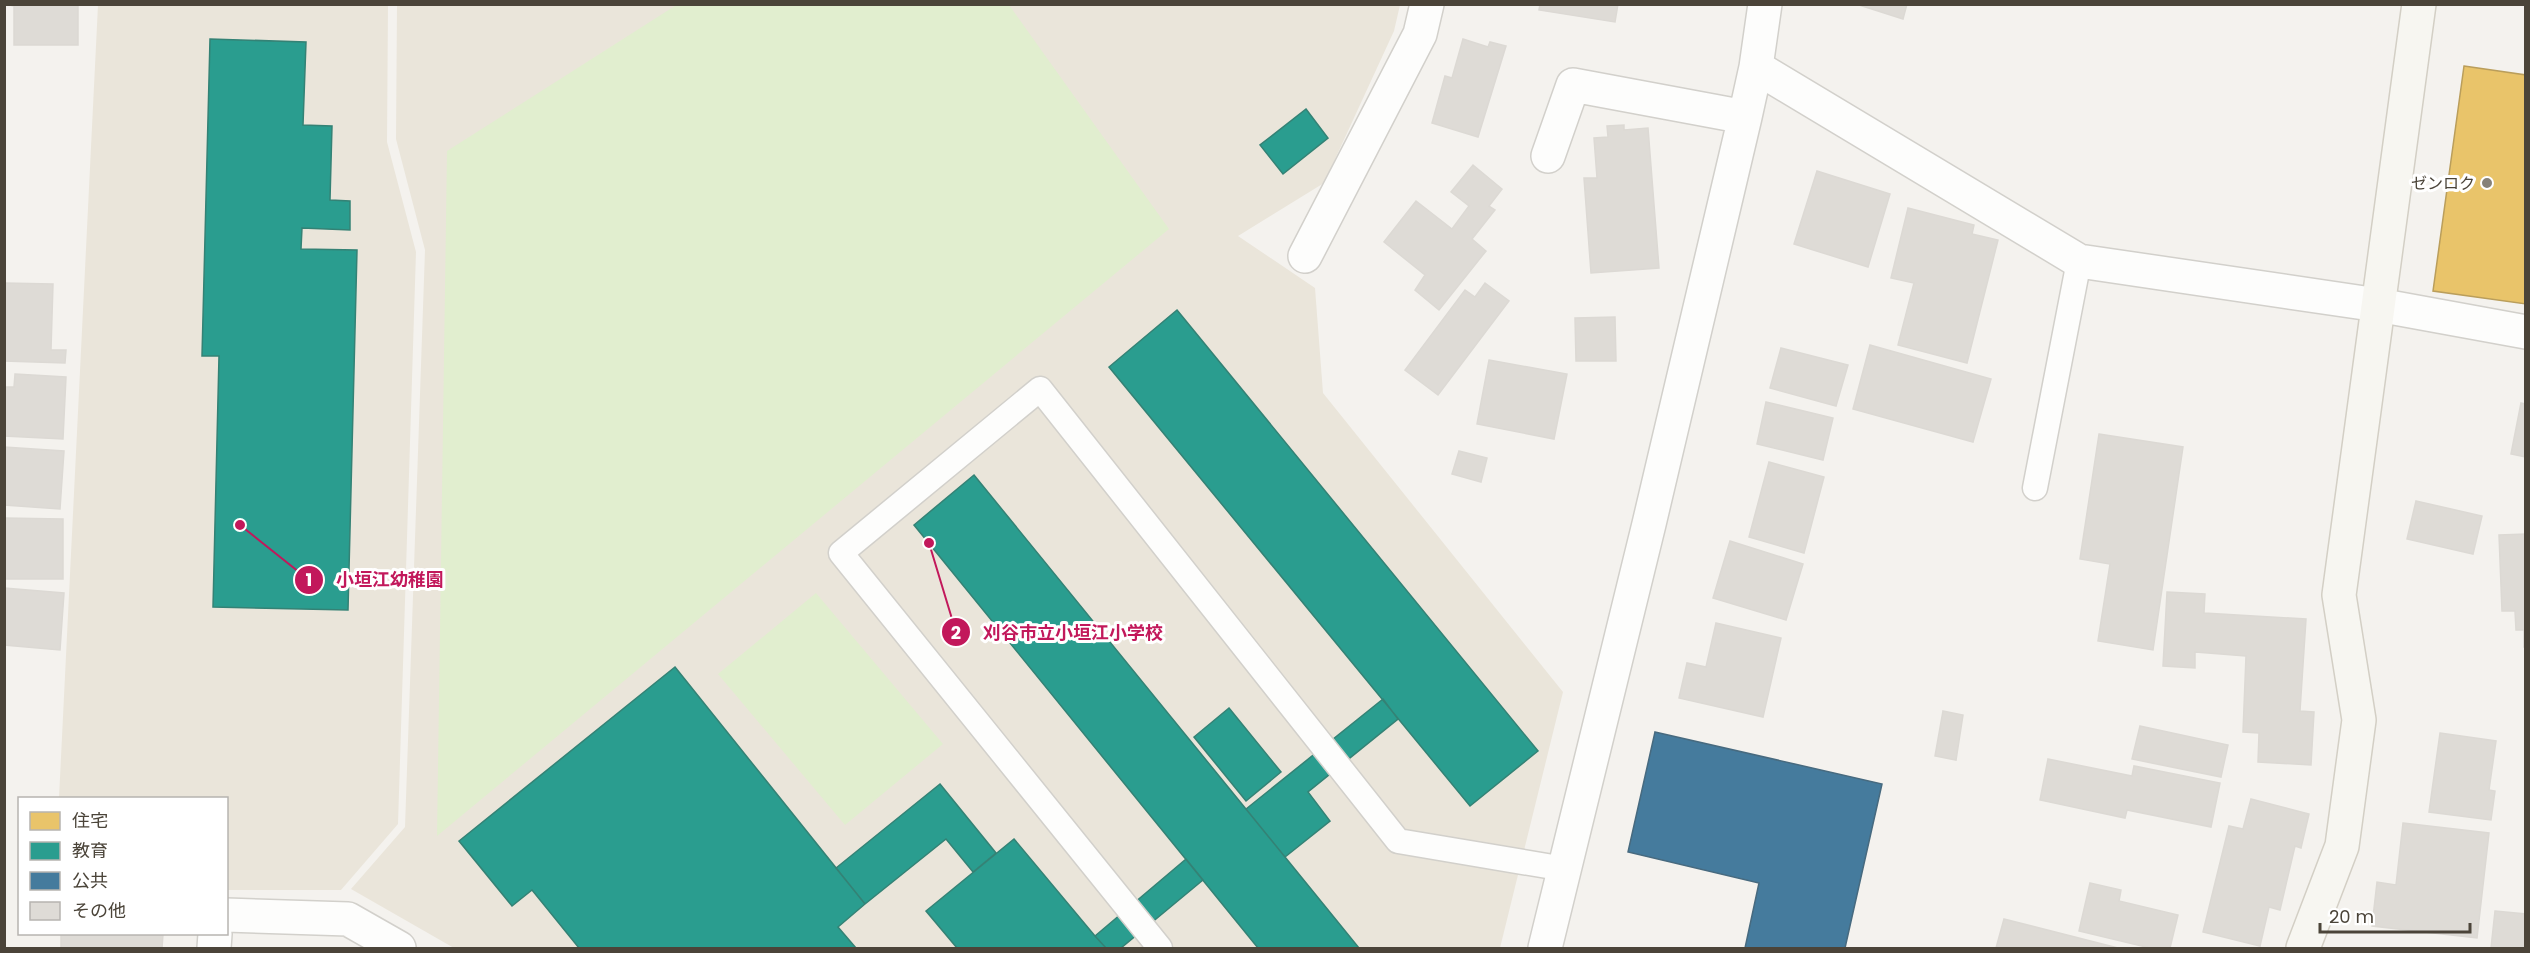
<svg xmlns="http://www.w3.org/2000/svg" width="2530" height="953" font-family="Poppins,'Noto Sans JP',sans-serif">
	<style>
		.education { fill: #eae5da }
		.green { fill: #e1eecf }
		.homes { fill: #e9c46a; stroke: #ba9e5b; stroke-width: 1.5 }
		.schools { fill: #2a9d8f; stroke: #348275; stroke-width: 1.5 }
		.public { fill: #457b9d; stroke: #476a7f; stroke-width: 1.5 }
		.building { fill: #dedbd6; stroke: #dcd9d4; stroke-width: 1.5 }
		.lines { fill: none; stroke-linecap: round; stroke-linejoin: round }
		.lane-casing { stroke: #d2d0cb; stroke-width: 27 }
		.street-casing { stroke: #d2d0cb; stroke-width: 36 }
		.secondary-casing { stroke: #d3cfc5; stroke-width: 36 }
		.lane { stroke: #fdfdfc; stroke-width: 24 }
		.street { stroke: #fdfdfc; stroke-width: 33 }
		.secondary { stroke: #f7f6f1; stroke-width: 33 }
		.poi-dot { fill: #868178; stroke: #fff; stroke-width: 2 }
		.labels { text-anchor: middle; stroke-width: 6; stroke-linejoin: round; paint-order: stroke }
		.poi-label { font-size: 16px; fill: #4b4439; stroke: #fff; text-anchor: end }
		.leader { fill: none; stroke: #c2185b; stroke-width: 2 }
		.callout-dot { fill: #c2185b; stroke: #fff; stroke-width: 2 }
		.mark-label { font-size: 18px; text-anchor: middle; font-weight: bold; fill: #fff }
		.callout-label { font-size: 18px; text-anchor: middle; font-weight: bold; fill: #c2185b; stroke: #fff; stroke-width: 6; stroke-linejoin: round; paint-order: stroke }
	</style>
	<rect width="100%" height="100%" fill="#f4f2ee"/>
	<path class="education" d="M98,5H388L387,142L416,252L398,824L341,890H227L226,798H59Z
		M397,5H1400L1394,31L1324,183L1238,236L1315,288L1323,393L1563,692L1500,948H454L351,889L405,827L425,250L396,139Z"/>
	<path class="green" d="M678,4L1009,5L1169,229L437,836L447,151Z
		M816,593L943,744L845,825L718,674Z"/>
	<path class="homes" d="M2464,66L2526,75V304L2433,291Z"/>
	<path class="schools" d="M210,39L306,42L303,125L332,126L330,200L350,201V230L302,228L301,249L357,250L348,610L213,607L219,356H202Z
		M1306,109L1328,138L1283,174L1260,145Z
		M1177,310L1538,751L1470,806L1109,367Z
		M974,475L1285,857L1359,948H1258L914,525Z
		M675,667L865,904L838,927L856,948H579L532,890L512,906L459,841Z
		M1383,699L1398,719L1308,792L1330,821L1285,857L1246,809Z
		M1229,708L1281,772L1246,801L1194,737Z
		M940,784L996,853L973,872L946,839L865,904L836,868Z
		M1014,839L1095,936L1106,948H957L926,911Z
		M1186,859L1203,880L1121,948H1106L1095,936Z"/>
	<path class="public" d="M1655,732L1882,784L1845,948H1745L1759,883L1628,852Z"/>
	<path class="building" d="M5,4H78V45H14V6Z
		M1540,4H1618L1615,22L1539,10Z
		M1856,4H1907L1903,19Z
		M1463,39L1488,47L1490,42L1506,46L1478,137L1432,123L1445,76L1452,78Z
		M1624,125V130L1648,128L1659,268L1591,273L1584,178H1597L1594,138L1608,137L1607,126Z
		M1473,165L1502,189L1489,206L1495,210L1472,239L1486,251L1439,310L1415,290L1425,275L1384,242L1416,201L1452,229L1469,206L1451,192Z
		M1817,171L1890,194L1868,267L1794,244Z
		M1908,208L1974,225L1972,234L1998,240L1967,363L1898,345L1914,283L1891,278Z
		M4,283L53,284L51,350H66L65,363L4,361Z
		M1485,283L1509,301L1438,395L1405,370L1465,290L1475,297Z
		M1615,317L1616,361H1576L1575,318Z
		M1870,345L1991,379L1973,442L1853,409Z
		M1781,348L1848,365L1836,406L1770,388Z
		M1489,360L1567,374L1554,439L1477,424Z
		M15,374L66,377L63,439L4,436V387H14Z
		M1766,402L1833,418L1823,460L1757,444Z
		M2521,403L2526,404V457L2511,454Z
		M2099,434L2183,447L2153,650L2098,641L2110,564L2080,559Z
		M4,447L64,451L60,509L4,505Z
		M1459,451L1487,458L1481,482L1452,474Z
		M1769,462L1824,477L1804,553L1749,537Z
		M2416,501L2482,516L2473,554L2407,539Z
		M4,518L63,519V579H4Z
		M2526,534V647H2524V630H2516L2515,611H2502L2499,535Z
		M1730,541L1803,564L1786,620L1713,598Z
		M4,588L64,593L60,650L4,645Z
		M2167,592L2205,594L2204,613L2306,619L2300,711L2314,712L2311,765L2258,762L2259,733L2243,732L2246,656L2195,652V668L2163,666Z
		M1716,623L1781,638L1763,717L1679,698L1687,663L1706,667Z
		M1943,711L1963,715L1956,760L1935,756Z
		M2140,726L2228,745L2221,777L2132,759Z
		M2440,733L2496,741L2489,790L2495,791L2491,820L2429,812Z
		M2048,759L2132,776L2134,766L2220,783L2211,827L2127,810L2125,818L2040,800Z
		M2251,799L2309,814L2301,848L2295,846L2280,910L2269,907L2260,946L2203,932L2229,826L2243,829Z
		M2403,823L2489,833L2477,938L2372,926L2377,882L2396,885Z
		M2090,883L2121,890L2119,901L2178,915L2170,948H2150L2079,931Z
		M2495,911L2526,914V948H2491Z
		M2004,919L2118,948H1996Z
		M61,934H163L162,948H61Z"/>
	<g class="lines">
		<defs>
			<path id="lane" d="M2035,488L2079,261
				M1160,948L841,553L1040,389L1398,841L1565,869"/>
			<path id="street" d="M1756,67L2079,261L2378,305L2526,332
				M1548,156L1573,85L1745,117
				M1305,256L1420,34L1427,4
				M226,915L348,919L399,948
				M214,948L215,934
				M1545,948L1649,524L1745,117L1756,67L1765,4"/>
			<path id="secondary" d="M2303,948L2342,846L2359,720L2339,595L2419,4"/>
		</defs>
		<use href="#lane" class="lane-casing"/>
		<use href="#street" class="street-casing"/>
		<use href="#secondary" class="secondary-casing"/>
		<use href="#lane" class="lane"/>
		<use href="#street" class="street"/>
		<use href="#secondary" class="secondary"/>
	</g>
	<circle class="poi-dot" cx="2487" cy="183" r="6"/>
	<g class="labels">
		<g class="poi-label">
			<text x="2475" y="189">ゼンロク</text>
		</g>
	</g>
	<path class="leader" d="M240 525L309 580M929 543L956 632"/>
	<g class="callout-dot">
		<circle cx="240" cy="525" r="6"/>
		<circle cx="929" cy="543" r="6"/>
		<circle cx="309" cy="580" r="15"/>
		<circle cx="956" cy="632" r="15"/>
	</g>
	<g class="mark-label">
		<text x="309" y="586">1</text>
		<text x="956" y="639">2</text>
	</g>
	<g class="callout-label">
		<text x="390" y="586">小垣江幼稚園</text>
		<text x="1073" y="639">刈谷市立小垣江小学校</text>
	</g>
	<rect width="2530" height="953" fill="none" stroke="#4b4439" stroke-width="12"/>
	<rect x="18" y="797" width="210" height="138" fill="#ffffff" stroke="#b7b4b0" stroke-width="1.5"/>
	<rect x="30" y="812" width="30" height="18" fill="#e9c46a" stroke="#b7b4b0" stroke-width="1.5"/>
	<text x="72" y="827" font-size="18" fill="#4b4439">住宅</text>
	<rect x="30" y="842" width="30" height="18" fill="#2a9d8f" stroke="#b7b4b0" stroke-width="1.5"/>
	<text x="72" y="857" font-size="18" fill="#4b4439">教育</text>
	<rect x="30" y="872" width="30" height="18" fill="#457b9d" stroke="#b7b4b0" stroke-width="1.5"/>
	<text x="72" y="887" font-size="18" fill="#4b4439">公共</text>
	<rect x="30" y="902" width="30" height="18" fill="#dedbd6" stroke="#b7b4b0" stroke-width="1.5"/>
	<text x="72" y="917" font-size="18" fill="#4b4439">その他</text>
	<path d="M2320 923v9h150v-9" fill="none" stroke="#4b4439" stroke-width="3"/>
	<text x="2329" y="923" font-size="18" fill="#4b4439" stroke="#ffffff" stroke-width="4.5" paint-order="stroke">20 m</text>
</svg>
